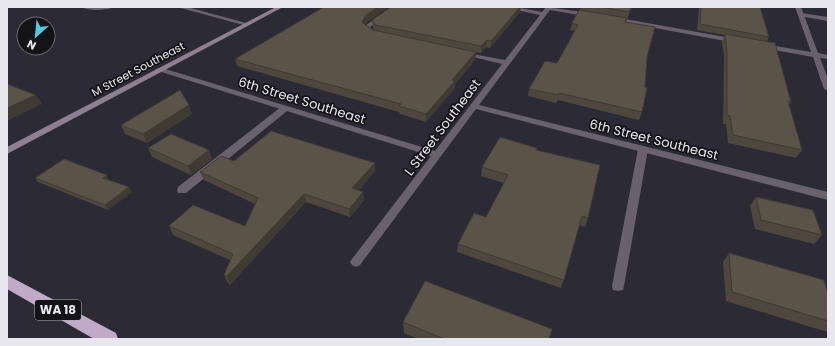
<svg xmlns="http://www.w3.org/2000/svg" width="835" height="346" font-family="Poppins,sans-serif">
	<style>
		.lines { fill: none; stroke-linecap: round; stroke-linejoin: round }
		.lane { fill: #69626d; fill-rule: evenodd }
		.street { fill: #69626d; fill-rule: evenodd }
		.secondary { fill: #8c8092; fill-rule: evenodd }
		.highway { fill: #bfabc8; fill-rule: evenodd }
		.wall { fill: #4d473e }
		.shaded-wall { fill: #3f3a32 }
		.building { fill: #5a5348; stroke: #3f3a32 }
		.labels { text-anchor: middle; stroke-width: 3.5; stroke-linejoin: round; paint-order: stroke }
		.far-street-label { font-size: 11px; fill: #e9e7ee; stroke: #141318 }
		.shield { fill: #141318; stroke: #a9a7ae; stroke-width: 1 }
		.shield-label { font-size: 12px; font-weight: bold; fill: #e9e7ee }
		.street-label { font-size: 13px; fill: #e9e7ee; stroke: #141318 }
	</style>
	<rect width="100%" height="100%" fill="#2c2a35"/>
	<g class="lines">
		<path class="lane" d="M81,7H114C107,11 88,11 81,7Z
			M177,7H187L250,24L247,26Z
			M801,13L828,17V21L799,16V14Z
			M284,106L288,109L287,111L186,193H178L177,190L178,187L281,107Z
			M643,146L648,149L624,286L623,290L618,291L613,290L612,286L638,149Z"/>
		<path class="street" d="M391,7H398L370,27L377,33V35C371,37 366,32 364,27L365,26Z
			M502,7H515L542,12L546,7L590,13L593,15L590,17L550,10L479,105L828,192V200L476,109L360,265L356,267L352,265L350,262L352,259L431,156L155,70L159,68H162L435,151L502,64L461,54V52L505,60L540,15Z
			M795,7H801L818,53L828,55V59L820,58L828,79V91L824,89L813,57L763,48L760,46L763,44L811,52Z
			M614,17L736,39L739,41L736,43L612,20V18Z"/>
		<path class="secondary" d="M276,7H283L7,154V147Z"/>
		<path class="highway" d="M7,275L116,333L118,339H94L7,289Z"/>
	</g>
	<path class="wall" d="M324,7H388L367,22L365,25L373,30L376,31L373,28L372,21L520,12L490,48L486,47L481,53L476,52L475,60L455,84V88L426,122L400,114L399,112L237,66L235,59Z
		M581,7H632L626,22L647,57L642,112L639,120L558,100L556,103L528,96L529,89L557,63L575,31L570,30L572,23L580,10Z
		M699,7H760L769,37L767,41L791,102L789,105L802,150L796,158L728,143L726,124H723L724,57L722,42L725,35L697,30Z
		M192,114L147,143L125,134L121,125Z
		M148,148L209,150L212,159L191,175L152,157Z
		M537,148V150L588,218L585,227L579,225L561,288L457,252L458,244L486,217L504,183L481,176L482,167Z
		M234,161L375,163V171L359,190L363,192L364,200L350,217L306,202L230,285L228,283L224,275L230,260L173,235L169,226H245L255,204L204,180L200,172Z
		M35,178L109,180L132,192L108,210L38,182Z
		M756,197L822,235L814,244L755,229L750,206Z
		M729,253L828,321V331L827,332L726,301L723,262Z
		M403,322L549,339H418L404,333Z"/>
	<path class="shaded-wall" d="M378,7H388L367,22L363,29L362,22L366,15Z
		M520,7H521L520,12L490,48L491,41Z
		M487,40L486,47L481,53V46Z
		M476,52L475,60L455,84V88L426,122V114L452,80Z
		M36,95L42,104L7,121V108Z
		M189,105L192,114L147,143L143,134Z
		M209,150L212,159L191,175L188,166Z
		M375,163V171L353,196L352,188Z
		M107,175L109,180L103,178Z
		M129,187L132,192L108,210L105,205Z
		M363,192L364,200L350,217L349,209Z
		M304,194L306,202L230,285L227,276Z"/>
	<path class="building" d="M324,7H378L366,15L362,22L373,30L476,52L452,80L455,81L426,114L399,106L401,104L235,59Z
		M391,7H520L491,41L487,40L481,46L376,25L372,21L373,19Z
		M600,7H631L629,12Z
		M701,7H760L769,37L700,24Z
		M579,10L627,18L625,22L655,27L647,57L645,87L647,88L642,112L559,93L558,95L529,89L545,61L557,63L578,25L572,23Z
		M725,34L775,43L791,102L788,101L802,150L733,135L730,116L727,115V50Z
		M7,84L36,95L7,108Z
		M180,90L189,105L143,134L121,125Z
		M271,131L375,163L352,188L363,192L349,209L304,194L227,276L224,275L233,254L169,226L193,205L245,226L258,198L200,172L221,156L234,161Z
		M171,134L209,150L188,166L148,148Z
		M500,137L537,148L536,150L600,165L588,218L582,216L564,280L458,244L474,213L486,217L508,175L482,167Z
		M64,159L107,175L103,178L129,187L105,205L35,178Z
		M756,197L813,210L822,235L761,220Z
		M729,253L824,280L828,294V321L732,292Z
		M425,281L552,329L549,339H444L403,322Z"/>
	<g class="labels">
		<g class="far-street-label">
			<text transform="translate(138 69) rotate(-28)" y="4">M Street Southeast</text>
		</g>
		<rect class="shield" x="35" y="300" width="46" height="20" rx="3"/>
		<g class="shield-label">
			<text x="58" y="314">WA 18</text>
		</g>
		<g class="street-label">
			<text transform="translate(302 100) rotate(17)" y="5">6th Street Southeast</text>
			<text transform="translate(442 127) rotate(-53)" y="5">L Street Southeast</text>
			<text transform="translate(654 139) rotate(14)" y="5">6th Street Southeast</text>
		</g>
	</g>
	<rect width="835" height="346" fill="none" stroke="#e9e7ee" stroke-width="16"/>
	<g transform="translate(36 36) rotate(207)"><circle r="19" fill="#141318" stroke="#69686e"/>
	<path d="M0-3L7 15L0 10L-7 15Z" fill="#55cadf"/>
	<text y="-6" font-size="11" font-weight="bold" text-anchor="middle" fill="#e9e7ee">N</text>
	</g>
</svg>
